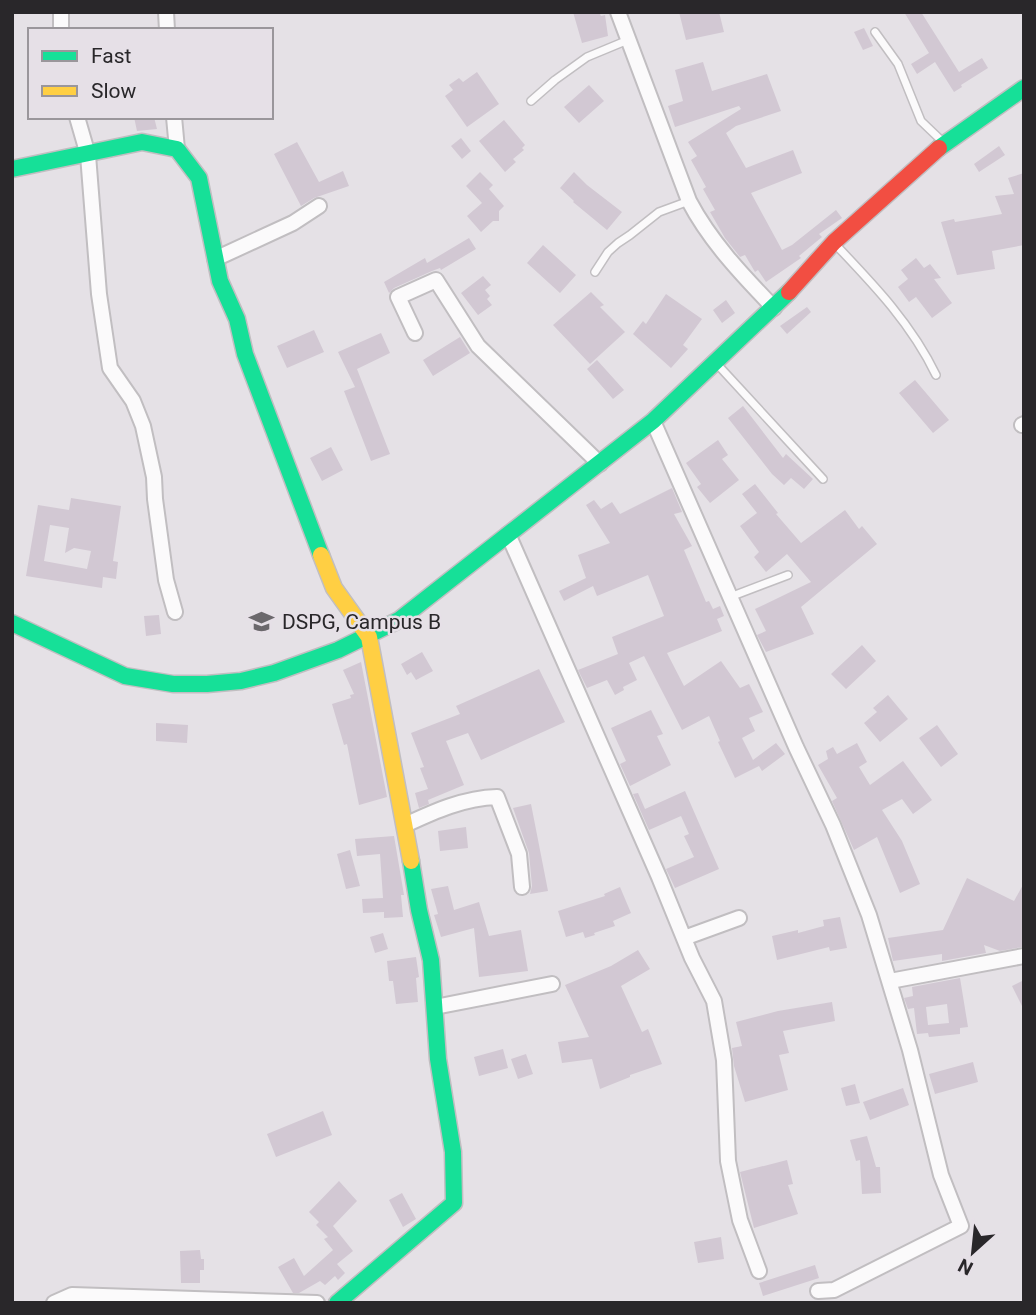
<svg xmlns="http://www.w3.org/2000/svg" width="1036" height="1315" font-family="Roboto,sans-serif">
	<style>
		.building { fill: #d2c8d3; fill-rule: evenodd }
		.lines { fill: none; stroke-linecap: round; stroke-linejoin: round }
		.lane-casing { stroke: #c1bec1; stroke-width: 10 }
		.street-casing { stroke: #c1bec1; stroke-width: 18 }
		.fast-casing { stroke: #c1bec1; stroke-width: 19 }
		.slow-casing { stroke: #c1bec1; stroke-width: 19 }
		.jam-casing { stroke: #c1bec1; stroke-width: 19 }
		.lane { stroke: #fbfafb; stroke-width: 7 }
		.street { stroke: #fbfafb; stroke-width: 14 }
		.fast { stroke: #16e098; stroke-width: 16 }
		.slow { stroke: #ffcf43; stroke-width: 16 }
		.jam { stroke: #f24e42; stroke-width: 16 }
		.labels { text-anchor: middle; stroke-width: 5; stroke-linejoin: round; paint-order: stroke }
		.poi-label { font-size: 21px; fill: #29272a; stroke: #e6e0e7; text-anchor: start }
	</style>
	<rect width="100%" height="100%" fill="#e5e1e6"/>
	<path class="building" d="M573,12H599L601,16L605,15L608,36L582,43Z
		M679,12H719L724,32L686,40Z
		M904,12H921L959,72L982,58L988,68L961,85L962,87L954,92L935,62L917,74L911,64L929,53Z
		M864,28L873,46L863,50L854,32Z
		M703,62L712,91L767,74L781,111L736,126L726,133L746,168L793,150L802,173L751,193L782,250L792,245L836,210L842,218L819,234L822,237L799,256L801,258L766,282L758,270L755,272L745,255L740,257L725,238L710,212L715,210L703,189L706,187L691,160L697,156L688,142L741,109L739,106L675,127L668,106L683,101L675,70Z
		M477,72L499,104L467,127L445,96L453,90L449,85L459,78L463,82Z
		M589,85L604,101L579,123L564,107Z
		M134,117H154L157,129L137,131Z
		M504,120L525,145L522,148L524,150L513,159L516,162L505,172L479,141Z
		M461,138L471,151L462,159L451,146Z
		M297,142L319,182L343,171L349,186L314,198L301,206L274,154Z
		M999,146L1005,155L979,172L974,164Z
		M480,172L493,185L489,189L504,206L499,211V221H493L481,232L467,216L482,203L466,186Z
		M574,172L587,185L622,212L607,230L573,202L574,201L560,188Z
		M1024,173V245L992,251L995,269L957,275L941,222L954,219L955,222L1002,214L995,196L1014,194L1008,178Z
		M469,238L476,249L441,270L440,268L432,271L394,288L389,293L384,282L425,258L427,263Z
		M543,245L576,275L560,293L527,263Z
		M916,258L924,268L930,264L941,278L934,279L952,303L932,318L916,297L909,302L898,287L908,279L901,270Z
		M483,276L491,285L485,290L490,296L487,299L492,305L478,315L461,293Z
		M591,292L604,305L600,307L625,332L590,364L553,325Z
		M666,294L702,319L683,345L688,349L671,368L633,334L643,321L646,324Z
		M726,300L735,313L722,323L713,310Z
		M807,307L811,312L787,334L780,326Z
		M314,330L324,352L287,368L277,346Z
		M381,333L390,353L357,369L390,454L371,461L344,391L355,387L338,352Z
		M460,337L470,353L433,376L423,360Z
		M597,360L624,390L613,399L587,369Z
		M915,380L949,420L933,433L899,393Z
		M743,406L783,458L786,454L813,479L804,489L791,478L784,485L772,474L728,418Z
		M718,440L728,455L722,459L739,480L710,503L697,487L701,484L686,463Z
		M331,447L343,470L322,481L310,458Z
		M755,484L778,513L776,514L801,543L845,510L859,529L862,526L877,544L801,607L814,634L766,652L757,635L766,631L755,609L811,582L787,554L766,572L754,557L759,552L740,526L757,513L742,494Z
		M672,488L682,512L674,514L692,546L684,550L706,602L709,601L713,609L720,606L724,616L717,619L722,631L667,653L684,686L721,661L740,688L749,684L763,712L749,718L755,731L742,738L753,760L776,743L785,754L762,771L759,766L735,778L718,742L720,741L709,716L682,730L644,656L629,663L637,680L623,687L624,690L615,695L607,680L587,688L578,670L618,654L612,637L664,616L648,575L597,596L593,586L564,601L559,591L586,578L578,555L610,543L586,505L594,500L601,509L612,502L620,514Z
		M71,498L121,506L113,561L118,562L116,579L103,577L102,588L26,576L38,505L69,510ZM50,525L69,528L65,553L74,548L91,551L87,569L44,561Z
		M159,615L161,634L146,636L144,616Z
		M862,645L876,661L846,689L831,674Z
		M422,652L433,671L416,680L411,672L407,675L401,664Z
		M361,662L387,797L359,805L347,744L344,745L332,704L351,698L350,695L354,694L343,670Z
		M539,669L565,722L481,760L468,733L446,741L464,785L428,800L429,804L419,808L415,793L428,789L420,768L424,767L411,733L460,714L456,706Z
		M888,695L908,719L880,742L864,723L877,712L873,708Z
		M651,710L663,734L657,736L671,765L630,786L620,764L626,761L611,728Z
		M156,723L188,725L187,743L156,741Z
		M937,725L958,754L941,767L919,738Z
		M857,743L867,762L859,767L870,785L903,761L932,800L913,814L902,799L882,810L902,841L920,884L900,893L877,837L854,850L832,801L837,798L818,765L828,759L826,751L833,747L837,754Z
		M685,791L719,869L675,888L666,869L694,857L684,836L689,834L681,816L649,830L633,794L638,793L645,809Z
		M531,804L548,891L530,894L532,886L529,853L513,808Z
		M466,827L468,848L440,851L438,831Z
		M394,836L404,895H401L403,917L384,918V912L363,913L362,899L383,898L380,854L357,856L355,839Z
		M350,850L360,886L346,889L337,854Z
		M967,878L1014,901L1024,883V940L1022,947L1000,951L984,945L986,953L942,961V954L893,961L888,938L943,930Z
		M448,886L454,910L479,902L489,936L521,930L528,971L479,977L474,928L441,937L434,915L438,914L431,889Z
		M620,887L631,913L613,921L615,926L594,933L595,935L585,938L583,932L566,937L558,911L605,896L604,894Z
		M840,917L847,948L830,951L829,947L777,960L772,936L798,930V933L824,926L823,920Z
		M383,933L388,949L375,953L370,937Z
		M638,950L650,969L621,986L642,1032L648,1029L662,1064L630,1075V1077L600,1089L592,1059L562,1063L558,1042L589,1037L565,985L611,966Z
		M416,957L419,977L416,978L418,1002L396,1004L393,981H389L387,961Z
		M960,978L968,1027L960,1028V1034L929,1037L928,1033L917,1034L914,1008L908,1009L904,998L913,996L912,987ZM947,1004L949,1023L928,1025L926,1007Z
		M1024,980V1010L1012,986Z
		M832,1002L835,1021L783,1031L789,1053L779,1055L788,1090L745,1102L734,1066L732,1048L742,1046L736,1022L778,1011Z
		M503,1049L508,1068L479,1076L474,1057Z
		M526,1054L533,1074L518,1079L511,1059Z
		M973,1062L978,1082L935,1094L929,1074Z
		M855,1084L860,1103L846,1106L841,1088Z
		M903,1088L909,1105L870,1120L863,1102Z
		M323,1111L332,1135L276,1157L267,1134Z
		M867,1136L876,1167H880L881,1193L862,1194L860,1160L856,1161L850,1140Z
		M787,1160L793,1184L788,1185L798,1214L754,1228L740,1172Z
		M339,1181L357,1201L333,1226L353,1251L337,1264L345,1273L338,1280L335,1276L325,1285L320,1281L299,1293H293L278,1267L294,1258L304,1276L333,1250L324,1239L328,1237L316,1225L319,1222L309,1212Z
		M402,1193L416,1219L403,1227L389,1200Z
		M721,1237L724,1259L698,1263L694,1242Z
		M200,1250L201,1259H204V1270H200V1283H181L180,1251Z
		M815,1265L819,1278L763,1296L759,1283Z"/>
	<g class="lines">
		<defs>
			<path id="lane" d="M875,32L898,64L921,121L944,143
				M531,101L555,80L587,57L628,40
				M834,243C873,284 911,323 936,375
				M595,272L608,252L618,243L630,235L659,212L689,201
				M717,364L823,479
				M730,597L788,575"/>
			<path id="street" d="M61,12V30
				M166,12L167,30
				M618,12L689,201C710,241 742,275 774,308
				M77,117L88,155L99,294L110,368L133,401L143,426L154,477L155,499L166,580L175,612
				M174,117L177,149
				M215,259L293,223L319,206
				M415,333L398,297L436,280L478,346L600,464
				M653,421L796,747L833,825L869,915L910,1050L941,1175L961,1226L834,1290L818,1291
				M1022,425L1024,424
				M508,534L659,877L692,958L714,1001L724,1060L728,1161L740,1220L759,1271
				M405,825C435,811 464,798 497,797L519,854L522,887
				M684,938L739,918
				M890,981L1024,956
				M435,1007L552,984
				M54,1303L72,1295L317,1303"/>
			<path id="fast" d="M939,148L1024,88
				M12,169L142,142L177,149L199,178L220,281L237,319L245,354L321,555
				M12,623L125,676L173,684H207L241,681L274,673L338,650L399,620L653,421L789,292
				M337,1303L454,1203L453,1152L438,1059L431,960L419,910L411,861"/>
			<path id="slow" d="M321,555L334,588L369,637L411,861"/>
			<path id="jam" d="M789,292L834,242L939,148"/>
		</defs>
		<use href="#lane" class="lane-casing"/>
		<use href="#street" class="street-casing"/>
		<use href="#fast" class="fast-casing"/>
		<use href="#slow" class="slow-casing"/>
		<use href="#jam" class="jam-casing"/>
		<use href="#lane" class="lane"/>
		<use href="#street" class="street"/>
		<use href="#fast" class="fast"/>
		<use href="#slow" class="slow"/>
		<use href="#jam" class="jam"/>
	</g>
	<defs>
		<symbol id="school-bare" viewBox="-9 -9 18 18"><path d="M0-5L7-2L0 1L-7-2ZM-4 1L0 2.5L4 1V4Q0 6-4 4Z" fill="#6b686c" stroke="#e6e0e7" stroke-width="2.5" paint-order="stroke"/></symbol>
	</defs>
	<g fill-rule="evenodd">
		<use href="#school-bare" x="244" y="604" width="35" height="35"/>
	</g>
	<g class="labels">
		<g class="poi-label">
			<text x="282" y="629">DSPG, Campus B</text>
		</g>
	</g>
	<rect width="1036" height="1315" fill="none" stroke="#29272a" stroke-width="28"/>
	<rect x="28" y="28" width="245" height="91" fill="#e6e0e7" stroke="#9a969b" stroke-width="2"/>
	<rect x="42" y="51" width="35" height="10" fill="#16e098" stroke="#9a969b" stroke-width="2"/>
	<text x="91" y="63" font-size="21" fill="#29272a">Fast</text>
	<rect x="42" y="86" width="35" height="10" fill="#ffcf43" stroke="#9a969b" stroke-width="2"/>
	<text x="91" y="98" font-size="21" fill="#29272a">Slow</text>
	<g transform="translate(973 1252) rotate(207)" stroke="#e6e0e7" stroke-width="5" paint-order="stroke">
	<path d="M0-5L12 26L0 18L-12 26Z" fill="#29272a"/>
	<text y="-10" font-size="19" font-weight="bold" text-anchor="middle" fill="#29272a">N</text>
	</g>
</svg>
